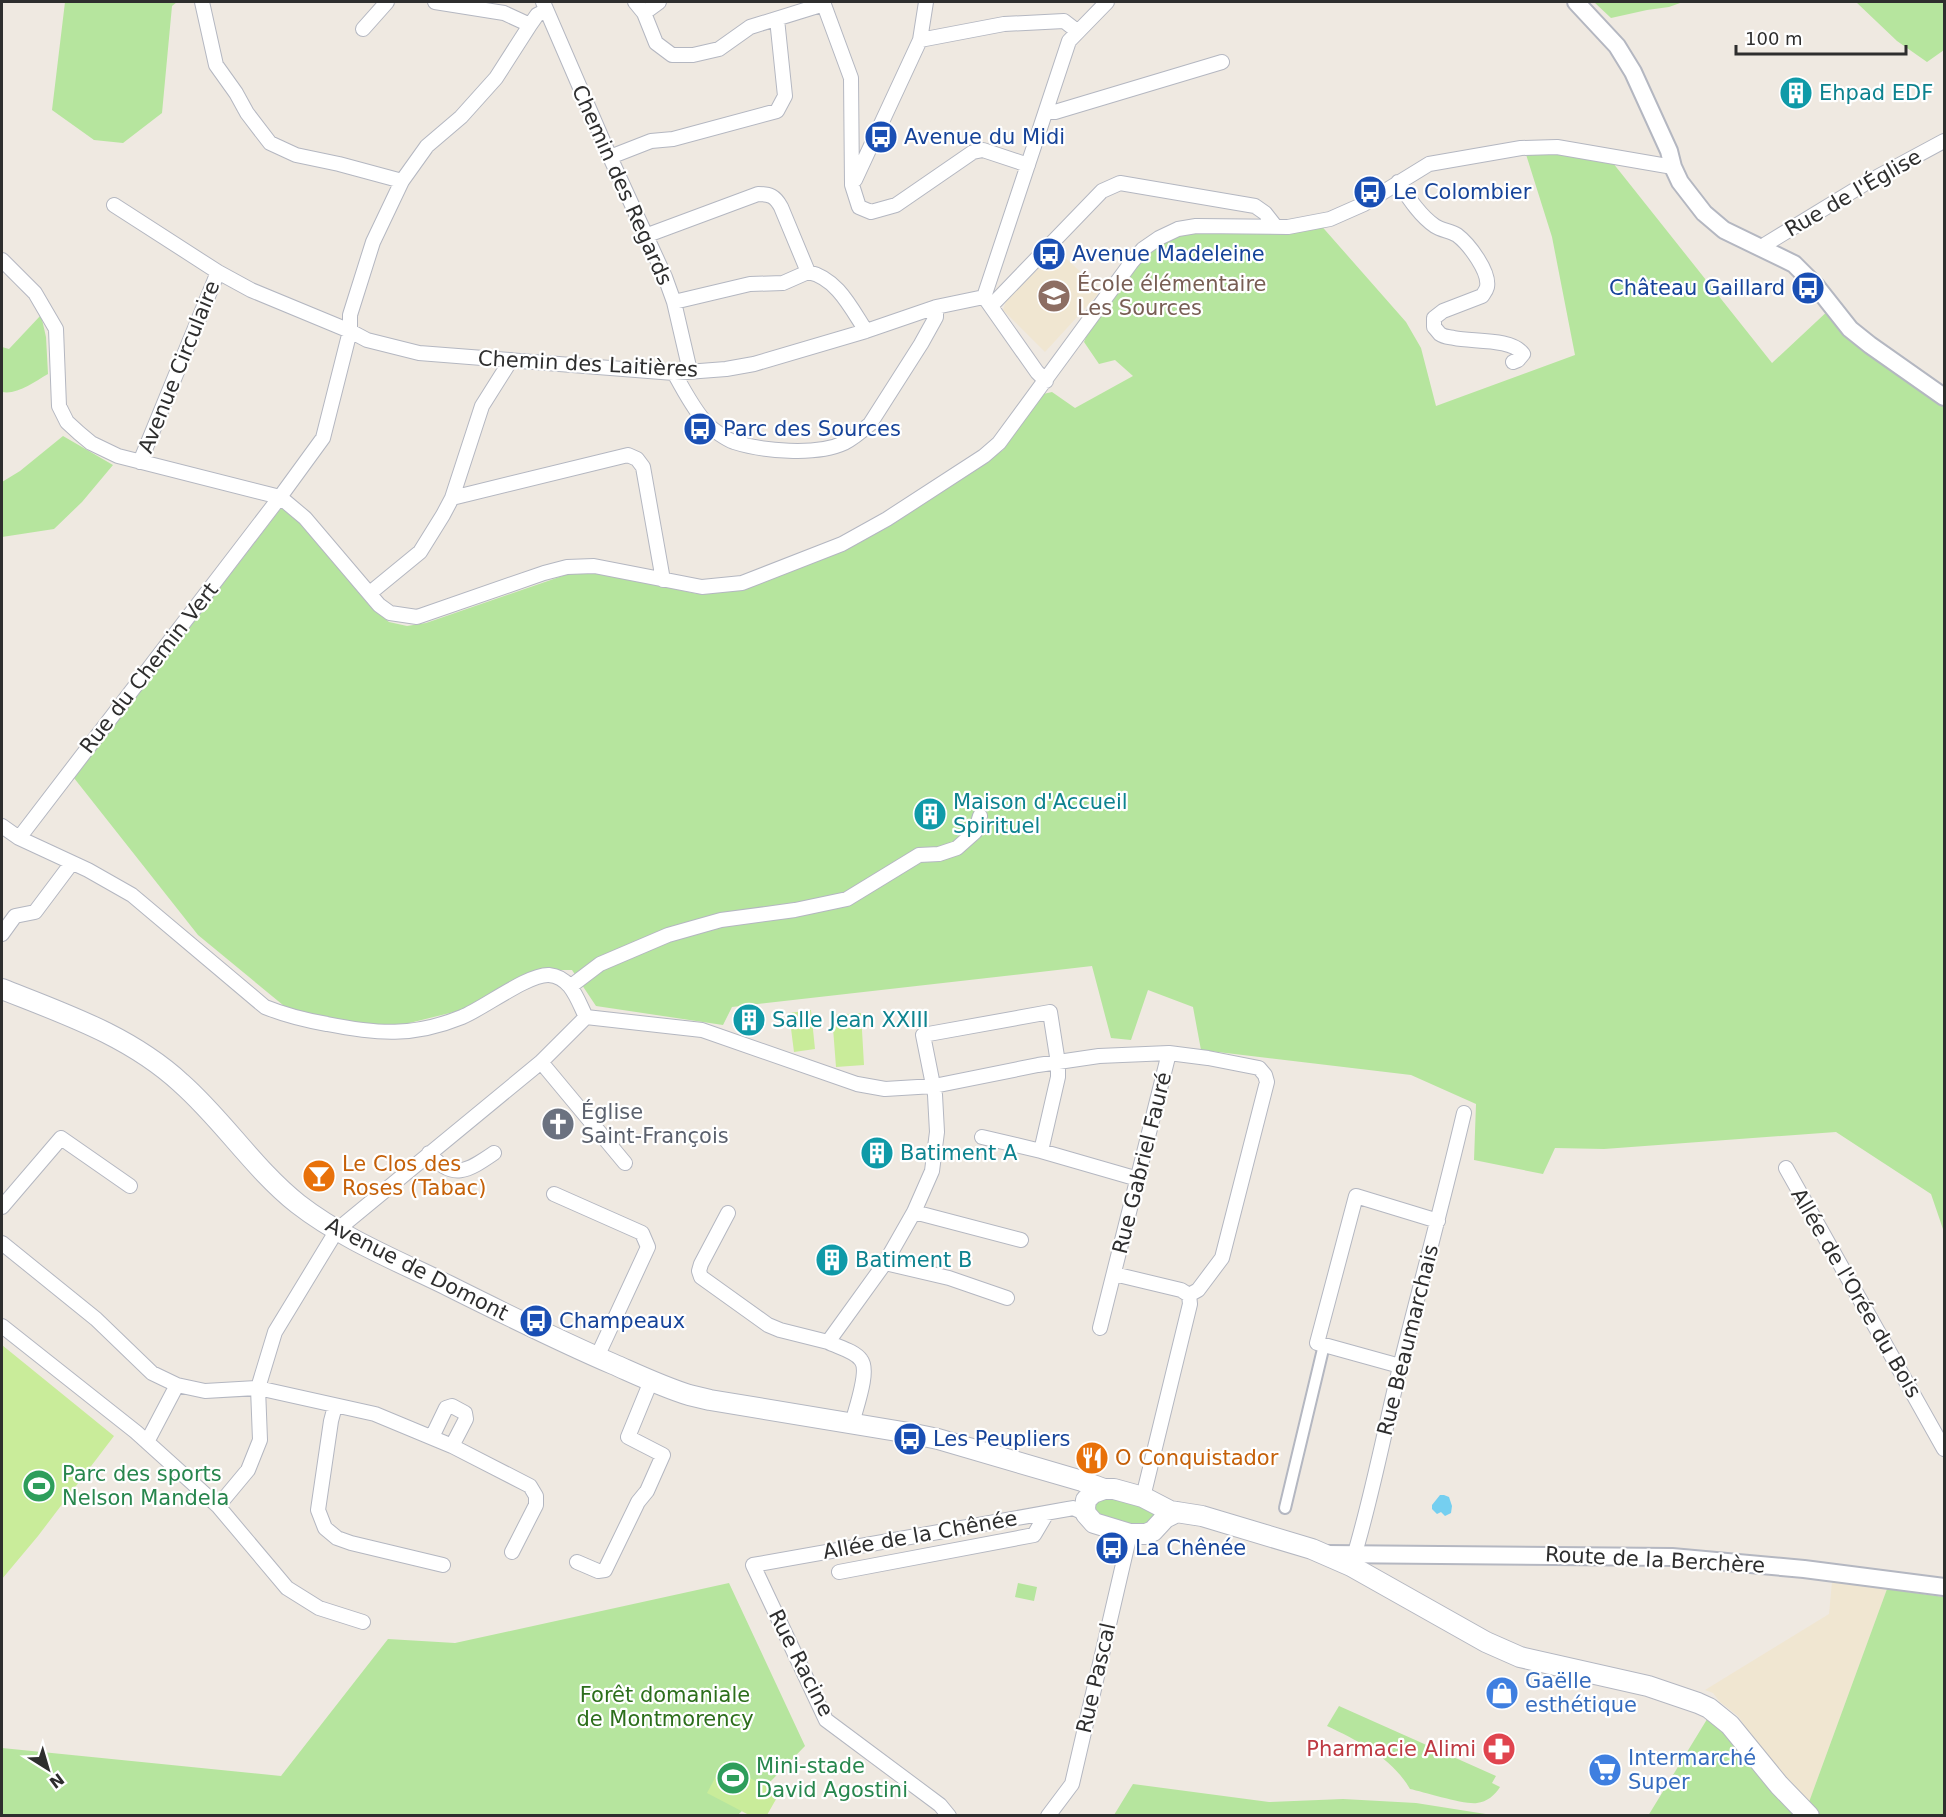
<svg xmlns="http://www.w3.org/2000/svg" width="1946" height="1817" font-family="'DejaVu Sans',sans-serif">
	<style>
		.education { fill: #f0e6d1 }
		.green { fill: #b6e59e }
		.pitch { fill: #c9ec9a }
		.water { fill: #75cff0 }
		.lines { fill: none; stroke-linecap: round; stroke-linejoin: round }
		.pedestrian-casing { stroke: #b4b7c1; stroke-width: 14 }
		.minor-casing { stroke: #b4b7c1; stroke-width: 16 }
		.tertiary-casing { stroke: #b4b7c1; stroke-width: 20 }
		.secondary-casing { stroke: #b4b7c1; stroke-width: 22 }
		.pedestrian { stroke: #fff; stroke-width: 10 }
		.minor { stroke: #fff; stroke-width: 14 }
		.tertiary { stroke: #fff; stroke-width: 16 }
		.secondary { stroke: #fff; stroke-width: 20 }
		.labels { text-anchor: middle; stroke-width: 4.5; stroke-linejoin: round; paint-order: stroke }
		.culture-label { font-size: 21px; fill: #0d838f; stroke: #fff; text-anchor: start }
		.transit-label { font-size: 21px; fill: #164399; stroke: #fff; text-anchor: start }
		.street-label { font-size: 21px; fill: #2e2e2e; stroke: #fff }
		.education-label { font-size: 21px; fill: #785e54; stroke: #fff; text-anchor: start }
		.worship-label { font-size: 21px; fill: #5b616d; stroke: #fff; text-anchor: start }
		.food-label { font-size: 21px; fill: #c56008; stroke: #fff; text-anchor: start }
		.leisure-label { font-size: 21px; fill: #27864d; stroke: #fff; text-anchor: start }
		.shop-label { font-size: 21px; fill: #366cbe; stroke: #fff; text-anchor: start }
		.park-label { font-size: 21px; fill: #2c6e1b; stroke: #fff }
		.health-label { font-size: 21px; fill: #be3a42; stroke: #fff; text-anchor: end }
	</style>
	<rect width="100%" height="100%" fill="#efe9e1"/>
	<path class="education" d="M1057,250L1101,291L1045,352L1003,310L1006,301Z
		M1832,1582L1887,1589L1809,1802L1757,1744L1738,1716L1720,1702L1713,1693L1705,1690L1829,1614Z"/>
	<path class="green" d="M65,2H177L172,6L162,113L123,143L94,140L52,110Z
		M1594,2H1683L1669,7L1647,10L1611,18Z
		M1856,2H1944V50L1927,62L1897,41Z
		M1524,148L1609,158L1772,363L1832,307L1944,397V1232L1931,1194L1836,1132L1604,1149L1555,1148L1543,1174L1474,1160L1476,1104L1411,1075L1201,1050L1193,1007L1148,990L1131,1040L1111,1038L1092,966L732,1007L723,1025L596,1006L572,970H546L458,1011L389,1028L289,1010L198,935L74,778L282,507L300,523L370,606L389,622L407,626L426,623L571,573L595,572L698,594L745,588L896,519L1003,450L1043,394L1052,392L1075,408L1133,376L1115,360L1099,364L1084,342L1090,327L1135,264L1178,229L1318,222L1406,322L1421,348L1436,406L1575,355L1552,237Z
		M41,315L46,337L48,374C34,382 17,395 2,392V347L9,349Z
		M63,436L113,465L82,502L54,529L2,537V482L20,471Z
		M1100,1494L1153,1510L1154,1519L1144,1528L1096,1515L1093,1501Z
		M729,1583L805,1746L737,1816L2,1815V1748L281,1776L388,1639L455,1643Z
		M1018,1583L1037,1587L1034,1601L1015,1597Z
		M1887,1589L1944,1597V1815L1801,1816L1809,1802Z
		M1339,1706L1496,1776L1492,1783L1500,1787C1495,1795 1487,1802 1477,1803C1465,1805 1424,1792 1410,1789C1392,1758 1359,1741 1327,1726Z
		M1709,1716L1799,1816H1648Z
		M1133,1784L1269,1802L1343,1799L1416,1803L1492,1815H1114Z"/>
	<path class="pitch" d="M811,1010L815,1049L794,1052L789,1013Z
		M861,1013L864,1065L836,1067L832,1015Z
		M2,1345L114,1436L38,1536L2,1579Z
		M723,1763L779,1794L767,1815H749L707,1793Z"/>
	<path class="water" d="M1440,1495H1444L1449,1497L1452,1506L1451,1513L1445,1516L1441,1512L1437,1514L1432,1509V1505Z"/>
	<g class="lines">
		<defs>
			<path id="pedestrian" d="M1285,1508L1324,1345"/>
			<path id="minor" d="M202,2L216,65L236,93L247,113L270,143L296,155L339,164L402,181
				M435,2L504,13L530,25
				M543,2L610,157L665,277L674,302L690,371
				M635,2L644,13L656,43L672,55H693L719,49L750,27L824,4
				M823,2L851,78L852,185L859,207L871,212L896,205L973,152L983,150L1028,165
				M644,13L659,2
				M363,29L387,2
				M920,40L926,2
				M1046,112H1055L1222,62
				M610,157L651,141L673,139L777,111L785,96L777,19
				M855,180L920,40L1004,24L1064,21L1077,31
				M1398,182C1408,197 1420,216 1435,226C1441,230 1450,231 1457,235C1469,244 1490,272 1487,287C1486,291 1484,293 1482,296L1443,311L1434,318V327C1436,329 1438,332 1440,334C1444,337 1449,337 1454,338C1472,342 1512,338 1523,354L1518,360L1513,362
				M114,205L218,272L251,290L350,331L367,340L419,353L674,373L726,369L754,364L866,331L936,307L984,297
				M645,236L758,194C770,194 775,196 781,207L808,272C837,278 851,308 866,331
				M1763,248L1766,244L1866,183L1944,141
				M2,260L35,293L56,329L59,406L67,422L79,433L91,443L118,456L280,497L305,518L379,605L390,613L417,617L544,573L567,567L594,566L702,587L742,583L842,544L887,519L984,456L999,443L1131,263L1143,249L1159,238L1178,229L1196,226L1288,227L1330,219L1364,204L1429,164L1521,148L1557,147L1673,167
				M984,297L1069,41L1107,2
				M987,301L1037,372L1046,381
				M674,302L750,284L783,283L808,272
				M992,305L1102,191L1120,183L1255,206L1265,213L1276,227
				M674,373C684,390 693,409 707,424C713,430 726,439 734,442C762,451 816,456 844,443C854,438 862,431 870,424L921,344L936,317V307
				M140,462L218,272
				M452,498L628,455L637,459L643,467L663,580
				M370,593L420,552L443,515L452,498L482,406L511,360
				M2,826L19,838L88,870L132,895L265,1007C287,1016 304,1020 327,1024C377,1034 413,1037 462,1017C484,1008 528,974 549,975C571,977 577,999 586,1017
				M19,838L280,497L323,438L350,331V315L373,242L402,181L427,146L461,117L496,78L530,25L537,15L545,11
				M2,934L15,916L35,912L71,864
				M571,986L600,964L668,935L721,920L795,910L847,899L919,855L939,854L957,848L975,832L980,816
				M586,1017L702,1030L857,1084L885,1089L934,1086L1038,1065L1099,1056L1169,1053L1208,1058L1259,1068L1265,1075L1267,1082L1222,1258L1198,1290L1189,1295
				M541,1062L625,1163
				M982,1137L1041,1151L1138,1179
				M429,1153C452,1181 468,1171 494,1153
				M1786,1168L1944,1449
				M554,1194L642,1233L648,1247L597,1357
				M2,1207L61,1138L130,1186
				M914,1212L1021,1240
				M728,1213L701,1264L699,1271L701,1277L768,1325L780,1330L828,1342
				M2,1243L96,1319L152,1373L177,1385L205,1391L258,1388L375,1414L452,1446L530,1486L536,1496V1505L512,1552
				M885,1263L949,1278L1007,1298
				M1114,1274L1181,1290L1189,1295
				M2,1326L136,1432L218,1506L287,1588L319,1608L363,1622
				M1100,1328L1169,1053
				M1400,1366L1317,1343L1356,1196L1438,1221
				M335,1406L331,1421L318,1510L325,1528L337,1538L351,1543L443,1565
				M852,1424C855,1410 870,1371 861,1360C855,1351 838,1347 828,1342L885,1263L914,1212L932,1171L937,1132L935,1095L923,1035L1050,1012L1058,1063V1077L1041,1151
				M432,1437L446,1408L452,1406L465,1413L466,1419L452,1446
				M147,1442L177,1385
				M1143,1497L1190,1304L1189,1295
				M218,1506L248,1470L260,1440L258,1388L275,1332L337,1230L541,1062L586,1017
				M577,1562L598,1571L605,1570L638,1502L647,1491L663,1455L628,1437L651,1381
				M1352,1563C1372,1498 1384,1432 1400,1367C1421,1282 1444,1198 1464,1113
				M839,1572L1034,1535L1047,1513
				M949,1816L940,1805L826,1720L753,1565L1068,1509L1073,1508L1086,1514
				M1048,1816L1072,1784L1130,1534"/>
			<path id="tertiary" d="M1576,2L1617,46L1633,72L1669,151L1673,167L1680,182L1704,213L1724,230L1794,264L1816,286L1850,329L1870,345L1944,397
				M1326,1554L1672,1557L1804,1569L1944,1587"/>
			<path id="secondary" d="M2,989C65,1014 130,1036 181,1083C223,1120 254,1169 298,1204C343,1239 398,1261 449,1286C503,1313 557,1340 613,1364C638,1375 663,1387 689,1395L710,1400L909,1433L938,1439L1082,1481L1104,1489
				M1177,1512L1165,1518L1153,1531L1146,1534H1130L1094,1523L1086,1514L1085,1508L1086,1500L1093,1493L1104,1489H1114L1143,1497L1170,1511L1202,1516L1312,1549L1351,1566L1486,1642L1520,1657L1648,1686L1698,1703L1709,1708L1730,1725L1779,1785L1809,1816"/>
		</defs>
		<use href="#pedestrian" class="pedestrian-casing"/>
		<use href="#minor" class="minor-casing"/>
		<use href="#tertiary" class="tertiary-casing"/>
		<use href="#secondary" class="secondary-casing"/>
		<use href="#pedestrian" class="pedestrian"/>
		<use href="#minor" class="minor"/>
		<use href="#tertiary" class="tertiary"/>
		<use href="#secondary" class="secondary"/>
	</g>
	<defs>
		<symbol id="building-disc" viewBox="-11 -11 22 22"><circle r="9.5" fill="#0f9aa8" stroke="#fff"/><path d="M-4-6H4V6H1V3H-1V6H-4ZM-2.5-4.3h1.7v1.8h-1.7ZM.8-4.3h1.7v1.8H.8ZM-2.5-1h1.7V.8h-1.7ZM.8-1h1.7V.8H.8Z" fill="#fff"/></symbol>
		<symbol id="bus-disc" viewBox="-11 -11 22 22"><circle r="9.5" fill="#1a4fb4" stroke="#fff"/><path d="M-5-6H5V4H4V6H2V4H-2V6H-4V4H-5ZM-3.5-4V0h7V-4ZM-3.5 1.2v1.5H-2V1.2ZM2 1.2v1.5H3.5V1.2Z" fill="#fff"/></symbol>
		<symbol id="school-disc" viewBox="-11 -11 22 22"><circle r="9.5" fill="#8d6e63" stroke="#fff"/><path d="M0-5L7-2L0 1L-7-2ZM-4 1L0 2.5L4 1V4Q0 6-4 4Z" fill="#fff"/></symbol>
		<symbol id="church-disc" viewBox="-11 -11 22 22"><circle r="9.5" fill="#6b7280" stroke="#fff"/><path d="M-1.2-6h2.4v3.5h3.3v2.4h-3.3V6h-2.4V-.1h-3.3v-2.4h3.3Z" fill="#fff"/></symbol>
		<symbol id="bar-disc" viewBox="-11 -11 22 22"><circle r="9.5" fill="#e8710a" stroke="#fff"/><path d="M-6-5H6L.8 .8V4.5H3.5V6h-7V4.5H-.8V.8Z" fill="#fff"/></symbol>
		<symbol id="restaurant-disc" viewBox="-11 -11 22 22"><circle r="9.5" fill="#e8710a" stroke="#fff"/><path d="M-5-6h1v4h1v-4h1v4h1v-4h1v5L-1.5 .5V6h-2V.5L-5-1ZM5-6V6H3V1.5H1.5Q1.5-4 5-6Z" fill="#fff"/></symbol>
		<symbol id="stadium-disc" viewBox="-11 -11 22 22"><circle r="9.5" fill="#2e9e5b" stroke="#fff"/><path d="M0-5a6.5 5 0 1 0 0 10a6.5 5 0 1 0 0-10ZM-3.5-1.8h7v3.6h-7Z" fill="#fff"/></symbol>
		<symbol id="shop-disc" viewBox="-11 -11 22 22"><circle r="9.5" fill="#3f7fe0" stroke="#fff"/><path d="M-5-2.5h2.3a2.7 3.5 0 0 1 5.4 0H5L5.5 6h-11ZM-1.5-2.5h3a1.5 2.3 0 0 0-3 0Z" fill="#fff"/></symbol>
		<symbol id="pharmacy-disc" viewBox="-11 -11 22 22"><circle r="9.5" fill="#e0444e" stroke="#fff"/><path d="M-2-6h4v4h4v4h-4v4h-4v-4h-4v-4h4Z" fill="#fff"/></symbol>
		<symbol id="supermarket-disc" viewBox="-11 -11 22 22"><circle r="9.5" fill="#3f7fe0" stroke="#fff"/><path d="M-6-5.5h2.5l.6 2H6L4.5 2H-2.5L-4.4-4H-6ZM-1.5 3.2a1.3 1.3 0 1 0 .1 0ZM3 3.2a1.3 1.3 0 1 0 .1 0Z" fill="#fff"/></symbol>
	</defs>
	<g fill-rule="evenodd">
		<use href="#building-disc" x="1777" y="74" width="38" height="38"/>
		<use href="#bus-disc" x="862" y="118" width="38" height="38"/>
		<use href="#bus-disc" x="1351" y="173" width="38" height="38"/>
		<use href="#bus-disc" x="1030" y="235" width="38" height="38"/>
		<use href="#bus-disc" x="1789" y="269" width="38" height="38"/>
		<use href="#school-disc" x="1035" y="277" width="38" height="38"/>
		<use href="#bus-disc" x="681" y="410" width="38" height="38"/>
		<use href="#building-disc" x="911" y="795" width="38" height="38"/>
		<use href="#building-disc" x="730" y="1001" width="38" height="38"/>
		<use href="#church-disc" x="539" y="1105" width="38" height="38"/>
		<use href="#building-disc" x="858" y="1134" width="38" height="38"/>
		<use href="#bar-disc" x="300" y="1157" width="38" height="38"/>
		<use href="#building-disc" x="813" y="1241" width="38" height="38"/>
		<use href="#bus-disc" x="517" y="1302" width="38" height="38"/>
		<use href="#bus-disc" x="891" y="1420" width="38" height="38"/>
		<use href="#restaurant-disc" x="1073" y="1439" width="38" height="38"/>
		<use href="#stadium-disc" x="20" y="1467" width="38" height="38"/>
		<use href="#bus-disc" x="1093" y="1529" width="38" height="38"/>
		<use href="#shop-disc" x="1483" y="1674" width="38" height="38"/>
		<use href="#pharmacy-disc" x="1480" y="1730" width="38" height="38"/>
		<use href="#supermarket-disc" x="1586" y="1751" width="38" height="38"/>
		<use href="#stadium-disc" x="714" y="1759" width="38" height="38"/>
	</g>
	<g class="labels">
		<g class="culture-label">
			<text x="1819" y="100">Ehpad EDF</text>
			<text x="953" y="809">Maison d'Accueil<tspan x="953" dy="24">Spirituel</tspan></text>
			<text x="772" y="1027">Salle Jean XXIII</text>
			<text x="900" y="1160">Batiment A</text>
			<text x="855" y="1267">Batiment B</text>
		</g>
		<g class="transit-label">
			<text x="904" y="144">Avenue du Midi</text>
			<text x="1393" y="199">Le Colombier</text>
			<text x="1072" y="261">Avenue Madeleine</text>
			<text x="1785" y="295" text-anchor="end">Château Gaillard</text>
			<text x="723" y="436">Parc des Sources</text>
			<text x="559" y="1328">Champeaux</text>
			<text x="933" y="1446">Les Peupliers</text>
			<text x="1135" y="1555">La Chênée</text>
		</g>
		<g class="street-label">
			<text transform="translate(622 185) rotate(66)" y="7">Chemin des Regards</text>
			<text transform="translate(1853 193) rotate(-30)" y="7">Rue de l'Église</text>
			<text transform="translate(588 364) rotate(3)" y="7">Chemin des Laitières</text>
			<text transform="translate(179 367) rotate(-68)" y="7">Avenue Circulaire</text>
			<text transform="translate(149 668) rotate(-52)" y="7">Rue du Chemin Vert</text>
			<text transform="translate(1142 1163) rotate(-76)" y="7">Rue Gabriel Fauré</text>
			<text transform="translate(417 1269) rotate(27)" y="7">Avenue de Domont</text>
			<text transform="translate(1856 1293) rotate(60)" y="7">Allée de l'Orée du Bois</text>
			<text transform="translate(1408 1340) rotate(-76)" y="7">Rue Beaumarchais</text>
			<text transform="translate(920 1535) rotate(-10)" y="7">Allée de la Chênée</text>
			<text transform="translate(1655 1560) rotate(3)" y="7">Route de la Berchère</text>
			<text transform="translate(801 1663) rotate(63)" y="7">Rue Racine</text>
			<text transform="translate(1096 1678) rotate(-77)" y="7">Rue Pascal</text>
		</g>
		<g class="education-label">
			<text x="1077" y="291">École élémentaire<tspan x="1077" dy="24">Les Sources</tspan></text>
		</g>
		<g class="worship-label">
			<text x="581" y="1119">Église<tspan x="581" dy="24">Saint-François</tspan></text>
		</g>
		<g class="food-label">
			<text x="342" y="1171">Le Clos des<tspan x="342" dy="24">Roses (Tabac)</tspan></text>
			<text x="1115" y="1465">O Conquistador</text>
		</g>
		<g class="leisure-label">
			<text x="62" y="1481">Parc des sports<tspan x="62" dy="24">Nelson Mandela</tspan></text>
			<text x="756" y="1773">Mini-stade<tspan x="756" dy="24">David Agostini</tspan></text>
		</g>
		<g class="shop-label">
			<text x="1525" y="1688">Gaëlle<tspan x="1525" dy="24">esthétique</tspan></text>
			<text x="1628" y="1765">Intermarché<tspan x="1628" dy="24">Super</tspan></text>
		</g>
		<g class="park-label">
			<text x="665" y="1702">Forêt domaniale<tspan x="665" dy="24">de Montmorency</tspan></text>
		</g>
		<g class="health-label">
			<text x="1476" y="1756">Pharmacie Alimi</text>
		</g>
	</g>
	<rect width="1946" height="1817" fill="none" stroke="#2e2e2e" stroke-width="6"/>
	<g transform="translate(48 1769) rotate(143)" stroke="#ffffff" stroke-width="4.5" paint-order="stroke">
	<path d="M0-4.5L10 22L0 15L-10 22Z" fill="#2e2e2e"/>
	<text y="-9" font-size="16" font-weight="bold" text-anchor="middle" fill="#2e2e2e">N</text>
	</g>
	<path d="M1736 45v9h170v-9" fill="none" stroke="#2e2e2e" stroke-width="3"/>
	<text x="1745" y="45" font-size="18" fill="#2e2e2e" stroke="#ffffff" stroke-width="4.5" paint-order="stroke">100 m</text>
</svg>
